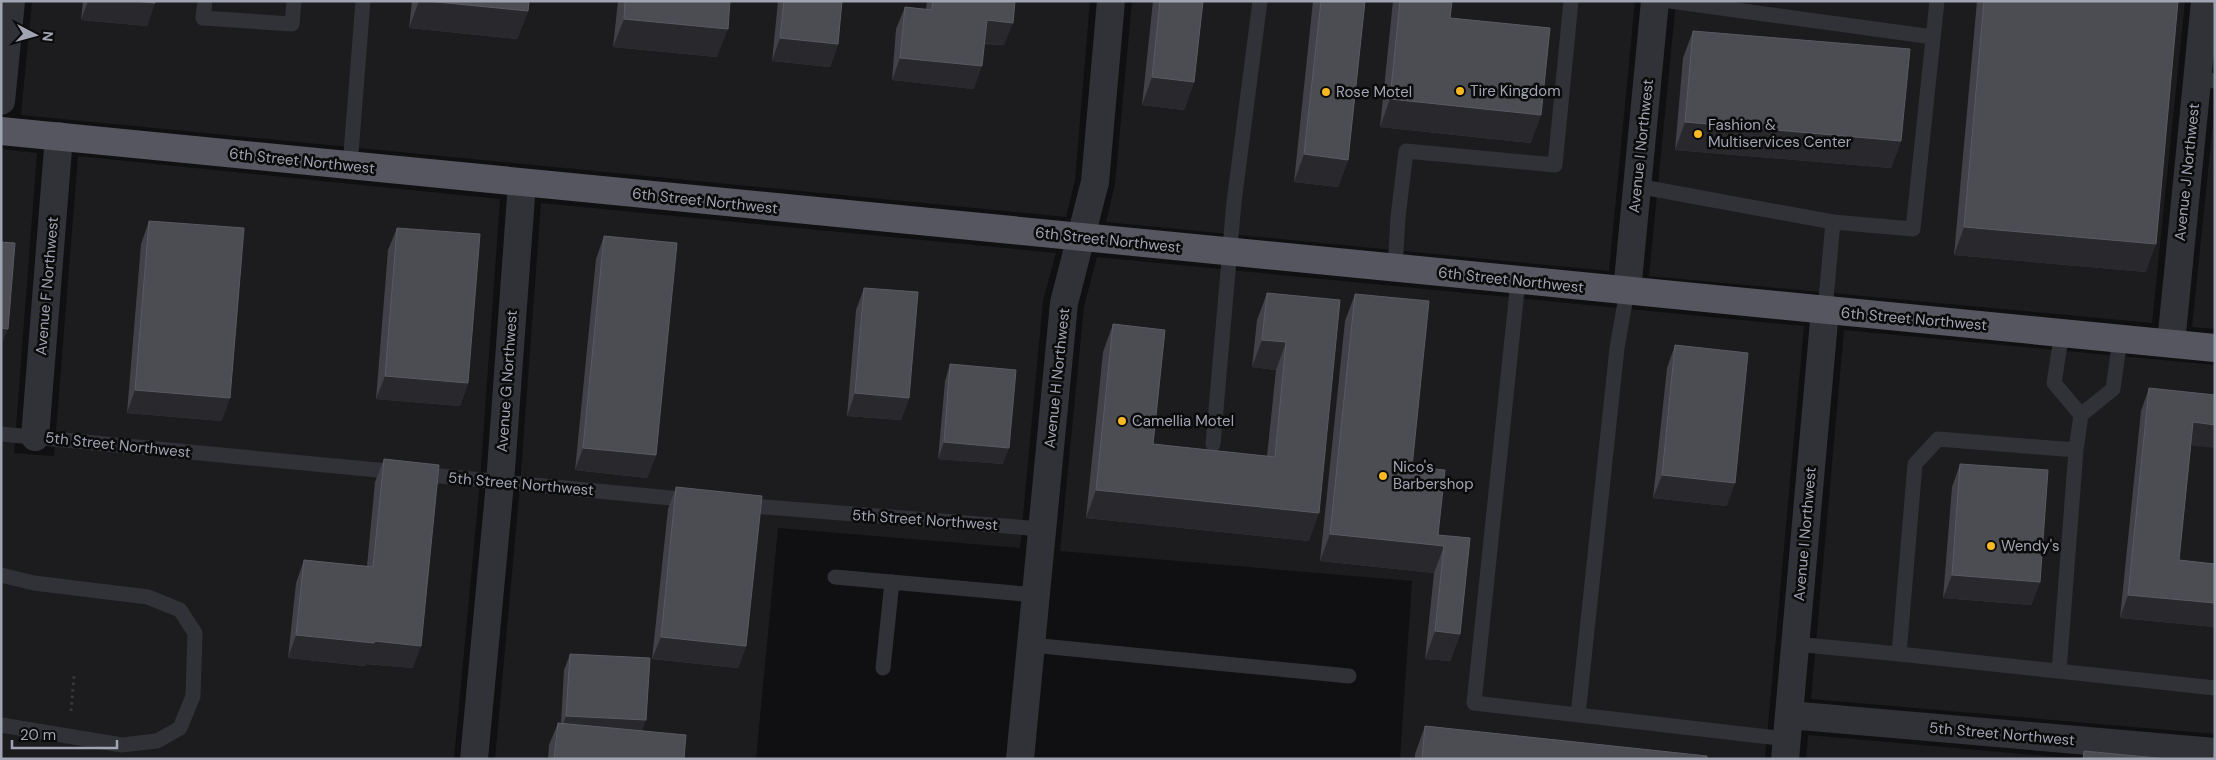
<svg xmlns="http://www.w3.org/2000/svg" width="2216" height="760" font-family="'DM Sans',sans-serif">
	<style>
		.built { fill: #1c1c1f }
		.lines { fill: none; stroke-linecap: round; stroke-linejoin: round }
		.path { stroke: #37393e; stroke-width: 3; stroke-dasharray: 2.5 4; stroke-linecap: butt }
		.service { stroke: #313237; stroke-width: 15 }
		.minor { stroke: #313237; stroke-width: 28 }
		.trunk { stroke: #55565f; stroke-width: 28 }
		.wall { fill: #414147 }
		.shaded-wall { fill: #29292d }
		.building { fill: #4c4c53; stroke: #595a62 }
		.poi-dot { fill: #f8b922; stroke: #0b0b0c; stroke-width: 2 }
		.labels { text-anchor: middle; stroke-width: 5; stroke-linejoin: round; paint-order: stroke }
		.poi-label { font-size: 15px; fill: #a1a5b3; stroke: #0b0b0c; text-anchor: start }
		.street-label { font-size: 15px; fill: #a1a5b3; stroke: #0b0b0c }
	</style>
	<rect width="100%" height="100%" fill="#101012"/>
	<path class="built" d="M32,1H1090L1075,180L1066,217L21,115Z
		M1132,1H1635L1609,271L1106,222L1115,184Z
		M1676,1H2185L2152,323L1649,276Z
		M2215,104V329L2192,327Z
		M1,149L37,153L14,453L54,456L78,156L500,199L480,481L454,759H1Z
		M541,203L1056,253L1043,301L1020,548L778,528L756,759H495L520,485Z
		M1097,257L1804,326L1765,759H1400L1412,581L1060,551L1084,306Z
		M1844,330L2215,365V734L1811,699Z
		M1808,735L2079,759H1806Z"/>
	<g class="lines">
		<path class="path" d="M71,711L74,676"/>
		<path class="service" d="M205,1L203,18L292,24L294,1
			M1670,1L1933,37
			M2197,79L2215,81
			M350,166L363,1
			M1637,186L1833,222
			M1395,269L1398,217L1406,151L1555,165L1571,1
			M1518,281L1474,703L1787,739
			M1825,310L1833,222L1913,229L1937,1
			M2062,332L2054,383L2081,415L2113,389L2120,339
			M2081,415L2076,450L1938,439L1915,464L1899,654L2215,688
			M1,434L692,500
			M1213,444L1234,202L1260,1
			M740,505L1042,529
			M1,575L34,583L148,597L180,610L195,633L193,696L180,728L157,741L122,745L1,725
			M835,577L1036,595
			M1795,644L1899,654
			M1031,645L1349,676
			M883,668L892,582
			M2059,671L2076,450
			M1578,715L1617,348L1627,291"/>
		<path class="minor" d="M1,101L11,1
			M1627,291L1655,1
			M2171,343L2205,1
			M35,437L59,136
			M1789,715L2215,752
			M474,759L500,483L522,183
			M1020,759L1064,303L1095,182L1111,1
			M1785,759L1825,310"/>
		<path class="trunk" d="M1,131L2215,348"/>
	</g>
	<path class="wall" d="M83,1H155L147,26L81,20Z
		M412,1H529L528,11L517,39L409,28Z
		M618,1H730L717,57L613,47Z
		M778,1H842L838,44L830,67L772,61Z
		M927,1H1015L1004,45L984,44L974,89L892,80L896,29L905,7L926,9Z
		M1153,1H1203L1194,82L1184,110L1142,105Z
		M1313,1H1365L1348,160L1338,187L1294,182Z
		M1393,1H1452L1450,18L1531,143L1380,127Z
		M1977,1H2178L2146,272L1954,255Z
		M1693,31L1901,141L1891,168L1675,150L1683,58Z
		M149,221L222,421L127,413L141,244Z
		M397,228L468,383L460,406L376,399L388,250Z
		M604,236L656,455L647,478L575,470L596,259Z
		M864,288L909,398L901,420L847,416L856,310Z
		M1267,293L1340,300L1309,541L1086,518L1103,352L1113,324L1153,444L1267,456L1276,370L1252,367L1257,320Z
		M1355,294L1412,467L1438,535L1470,538L1460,634L1450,661L1425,659L1434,573L1320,561L1345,321Z
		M1675,345L1727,506L1653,498L1667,368Z
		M950,364L1003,464L938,459L945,381Z
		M2149,388L2191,446L2179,560L2215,564V627L2120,618L2141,411Z
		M384,459L413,668L366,664L365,666L288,658L296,583L304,560L367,566L375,482Z
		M1960,464L2040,582L2031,605L1943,598L1952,487Z
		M676,487L746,646L738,668L652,659L668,509Z
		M570,654L642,730L684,759H548L549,745L558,723H561L564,670Z
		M1425,726L1707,759H1415V754Z"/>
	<path class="shaded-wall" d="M88,1H133L155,3L147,26L81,20Z
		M419,1H427L528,11L517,39L409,28Z
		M624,19L728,29L717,57L613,47Z
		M987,20L1013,23L1004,45L978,43Z
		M780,38L838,44L830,67L772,61Z
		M900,58L982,66L974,89L892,80Z
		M1152,77L1194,82L1184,110L1142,105Z
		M1390,99L1541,115L1531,143L1380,127Z
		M1685,122L1901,141L1891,168L1675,150Z
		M1304,154L1348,160L1338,187L1294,182Z
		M1964,227L2156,244L2146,272L1954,255Z
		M1,328L8,329L1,346Z
		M1262,340L1286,342L1276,370L1252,367Z
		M385,376L468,383L460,406L376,399Z
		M135,390L230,398L222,421L127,413Z
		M855,393L909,398L901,420L847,416Z
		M2193,422L2215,425V448L2185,445Z
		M944,442L1009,448L1003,464L938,459Z
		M583,448L656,455L647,478L575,470Z
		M1662,475L1735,483L1727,506L1653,498Z
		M1096,490L1319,513L1309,541L1086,518Z
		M1330,534L1444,546L1434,573L1320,561Z
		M1952,575L2040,582L2031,605L1943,598Z
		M2128,595L2215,603V627L2120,618Z
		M1435,631L1460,634L1450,661L1425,659Z
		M296,635L374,641L421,646L413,668L366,664L365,666L288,658Z
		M661,637L746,646L738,668L652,659Z
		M566,716L646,720L640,737L560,732Z"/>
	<path class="building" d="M133,1H155V3Z
		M427,1H529L528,11Z
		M625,1H730L728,29L624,19Z
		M784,1H842L838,44L780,38Z
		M933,1H1015L1013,23L987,20L982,66L900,58L905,7L932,10Z
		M1160,1H1203L1194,82L1152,77Z
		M1321,1H1365L1348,160L1304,154Z
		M1400,1H1452L1450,18L1550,28L1541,115L1390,99Z
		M1984,1H2178L2156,244L1964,227Z
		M1693,31L1910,49L1901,141L1685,122Z
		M149,221L244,228L230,398L135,390Z
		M397,228L480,234L468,383L385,376Z
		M604,236L677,243L656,455L583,448Z
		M1,242L15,243L8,329L1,328Z
		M864,288L918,292L909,398L855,393Z
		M1267,293L1340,300L1319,513L1096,490L1113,324L1165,330L1153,444L1275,457L1286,342L1262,340Z
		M1355,294L1429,301L1412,467L1445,470L1438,535L1470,538L1460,634L1435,631L1444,546L1330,534Z
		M1675,345L1748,353L1735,483L1662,475Z
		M950,364L1016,370L1009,448L944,442Z
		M2149,388L2215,395V425L2193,422L2179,560L2215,564V603L2128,595Z
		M384,459L439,465L421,646L374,641V643L296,635L304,560L373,567Z
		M1960,464L2048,470L2040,582L1952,575Z
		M676,487L762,496L746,646L661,637Z
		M570,654L650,658L646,720L566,716Z
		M558,723L686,735L684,759H554Z
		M1425,726L1707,756V759H1422Z
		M2084,751L2168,759H2083Z"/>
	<g class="poi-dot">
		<circle cx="1460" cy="91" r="5"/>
		<circle cx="1326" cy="92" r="5"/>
		<circle cx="1698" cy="134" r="5"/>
		<circle cx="1122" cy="421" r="5"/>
		<circle cx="1383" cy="476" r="5"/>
		<circle cx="1991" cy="546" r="5"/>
	</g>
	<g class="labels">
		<g class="poi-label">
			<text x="1470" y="96">Tire Kingdom</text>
			<text x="1336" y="97">Rose Motel</text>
			<text x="1708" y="130">Fashion &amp;<tspan x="1708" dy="17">Multiservices Center</tspan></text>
			<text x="1132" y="426">Camellia Motel</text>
			<text x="1393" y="472">Nico's<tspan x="1393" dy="17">Barbershop</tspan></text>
			<text x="2001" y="551">Wendy's</text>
		</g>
		<g class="street-label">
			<text transform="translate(1641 146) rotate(-84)" y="5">Avenue I Northwest</text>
			<text transform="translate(302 161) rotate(6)" y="5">6th Street Northwest</text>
			<text transform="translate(2187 172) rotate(-84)" y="5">Avenue J Northwest</text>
			<text transform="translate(705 201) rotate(6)" y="5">6th Street Northwest</text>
			<text transform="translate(1108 240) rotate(6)" y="5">6th Street Northwest</text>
			<text transform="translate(1511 280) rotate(6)" y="5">6th Street Northwest</text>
			<text transform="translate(47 286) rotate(-85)" y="5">Avenue F Northwest</text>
			<text transform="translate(1914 319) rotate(5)" y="5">6th Street Northwest</text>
			<text transform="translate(1057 378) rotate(-84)" y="5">Avenue H Northwest</text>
			<text transform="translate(507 381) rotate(-86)" y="5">Avenue G Northwest</text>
			<text transform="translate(118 445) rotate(6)" y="5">5th Street Northwest</text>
			<text transform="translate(521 484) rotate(5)" y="5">5th Street Northwest</text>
			<text transform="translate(925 520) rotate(4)" y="5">5th Street Northwest</text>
			<text transform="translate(1805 534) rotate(-85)" y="5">Avenue I Northwest</text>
			<text transform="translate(2002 734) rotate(5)" y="5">5th Street Northwest</text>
		</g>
	</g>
	<rect width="2216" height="760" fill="none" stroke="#a1a5b3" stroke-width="5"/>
	<g transform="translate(35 35) rotate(96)" stroke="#0b0b0c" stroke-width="4" paint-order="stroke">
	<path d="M0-4L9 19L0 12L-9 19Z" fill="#a1a5b3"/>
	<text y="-8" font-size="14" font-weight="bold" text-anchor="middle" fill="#a1a5b3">N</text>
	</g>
	<path d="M12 740v8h105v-8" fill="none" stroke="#a1a5b3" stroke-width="2.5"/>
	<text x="20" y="740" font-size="15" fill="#a1a5b3" stroke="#0b0b0c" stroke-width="4" paint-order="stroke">20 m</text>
</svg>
